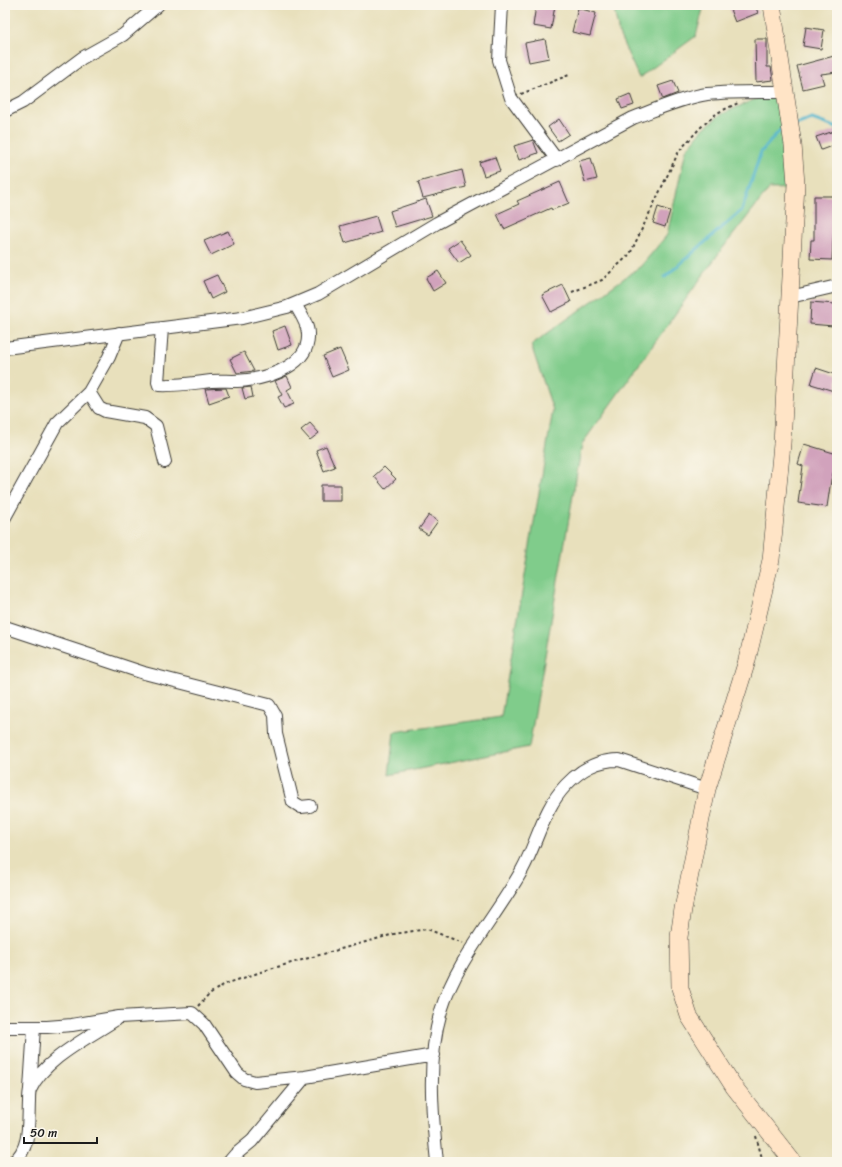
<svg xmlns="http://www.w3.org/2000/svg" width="842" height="1167" font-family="Sriracha,sans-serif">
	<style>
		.green { fill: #80cc8b; stroke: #4e7454 }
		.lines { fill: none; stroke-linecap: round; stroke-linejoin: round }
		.stream { stroke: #4db4cc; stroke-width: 3 }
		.building { fill: #d1a2bc }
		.street-casing { stroke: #3b3934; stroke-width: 14 }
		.secondary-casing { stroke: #3b3934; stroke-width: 18 }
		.path { stroke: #3b3934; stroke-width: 2; stroke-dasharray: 3 3; stroke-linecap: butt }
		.street { stroke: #fff; stroke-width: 12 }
		.secondary { stroke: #ffe4c6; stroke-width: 17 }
	</style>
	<rect width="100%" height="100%" fill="#fbf7ec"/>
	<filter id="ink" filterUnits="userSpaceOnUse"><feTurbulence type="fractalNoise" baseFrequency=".025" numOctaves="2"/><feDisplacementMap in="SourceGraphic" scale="8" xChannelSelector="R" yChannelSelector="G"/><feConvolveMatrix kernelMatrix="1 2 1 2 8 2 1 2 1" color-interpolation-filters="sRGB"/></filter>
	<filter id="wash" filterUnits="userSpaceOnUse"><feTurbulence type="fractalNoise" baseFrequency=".012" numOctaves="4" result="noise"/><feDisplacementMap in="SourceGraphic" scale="16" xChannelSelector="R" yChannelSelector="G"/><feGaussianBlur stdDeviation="0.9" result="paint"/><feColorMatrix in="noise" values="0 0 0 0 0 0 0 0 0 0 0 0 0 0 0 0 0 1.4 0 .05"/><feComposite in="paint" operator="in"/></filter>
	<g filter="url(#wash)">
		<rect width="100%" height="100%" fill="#e8e0bc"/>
		<path class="green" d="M613,5H704L696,36L639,78L619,34Z
			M787,93L799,188L769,189L719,253L582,444L529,747L389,775L394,732L501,717L553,410L531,345L641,266L667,235L686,150L703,129L720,115L766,94Z"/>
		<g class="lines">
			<path class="stream" d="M795,125L812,119L837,128
				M665,277L742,210L761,152L781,129L786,128"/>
		</g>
		<g id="blocks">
			<path class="building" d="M536,5H555L551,29L533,26Z
				M735,5H755L758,13L735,22L729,7Z
				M578,8L596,13L590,36L572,32Z
				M806,27L824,30L821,49L803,46Z
				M545,39L549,58L529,62L525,43Z
				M755,39H767V67H771L773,80L756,82Z
				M834,56L837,72L821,74L824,84L803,89L797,66Z
				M673,81L678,93L663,99L658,86Z
				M630,94L634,105L622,109L618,99Z
				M559,119L569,134L558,141L548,127Z
				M837,130V144L821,150L816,137Z
				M533,140L538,153L519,160L514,146Z
				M495,157L500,171L484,176L479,162Z
				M591,158L597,179L585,182L579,161Z
				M462,170L466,187L423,198L418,182Z
				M560,182L569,203L552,210L551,208L504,229L497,214L519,204L517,201Z
				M814,196H837V207H835L832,260L810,259L811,240H814Z
				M426,199L432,216L395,227L390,211Z
				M658,207L670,211L665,227L653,223Z
				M376,216L381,232L345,243L340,226Z
				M228,231L234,244L211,255L204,241Z
				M460,240L471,255L459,263L448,248Z
				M438,271L446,283L433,291L426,278Z
				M217,275L225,292L211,299L203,281Z
				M563,285L571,302L551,312L542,295Z
				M811,302L835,304L833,326L810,324Z
				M285,326L292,345L278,350L272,331Z
				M340,349L349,370L332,377L323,356Z
				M244,352L254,371L237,373L230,359Z
				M816,368L837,375V392L811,384Z
				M287,376L292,387L287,390L294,404L284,408L278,397L282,395L275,381Z
				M251,387L253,397L245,399L242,388Z
				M226,388L229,396L209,403L205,389Z
				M310,423L319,433L310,440L301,430Z
				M804,444L837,454V460L831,480L827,507L798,503L803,466L798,464Z
				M326,446L335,467L324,471L316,450Z
				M384,467L396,479L385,489L374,476Z
				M321,485H341V501H321Z
				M429,515L438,521L428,535L419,529Z"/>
		</g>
	</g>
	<g filter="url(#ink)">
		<use href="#blocks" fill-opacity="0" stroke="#3b3934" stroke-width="1"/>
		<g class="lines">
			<defs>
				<path id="street" d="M502,5L499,60L511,98L557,160
					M5,111L23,102L82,58L123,35L158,5
					M790,297L837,286
					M162,328L158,382L159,385C176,386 194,383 211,381C223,380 236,382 248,380C271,377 310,364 308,334C308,324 300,313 295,304
					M5,348L242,318L287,307L318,294L437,223L633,118C657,109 682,98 707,94C733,91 759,92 785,92
					M89,392L99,408L105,411L145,418L156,426L165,462
					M5,517L57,423L89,392L109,357L119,333
					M5,627L144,673L269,705L275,715L276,734L293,802L301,807L310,806
					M5,1027H47L72,1025L119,1017L192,1013L204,1024L237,1073L244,1079L255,1082L305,1077L434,1055
					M30,1089L34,1027
					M13,1162C31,1149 28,1122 29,1102C29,1098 29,1093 30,1090C44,1059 88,1038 115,1020
					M229,1162L235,1155L252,1141L305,1077
					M437,1162C432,1113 427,1059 441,1011C457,959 496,917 522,870C538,841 543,809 566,785C581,769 597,760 619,760L707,789"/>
				<path id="secondary" d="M772,5L793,145L796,184L782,444L771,560L746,664L707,789L683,909L679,937L680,988L689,1016L734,1087L793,1162"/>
			</defs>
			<use href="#street" class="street-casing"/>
			<use href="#secondary" class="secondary-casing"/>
			<path class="path" d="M521,94L569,75
				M572,292L602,280L630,254L679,151L700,128L717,113L738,103
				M198,1006L209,994L225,984L270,969L394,934L427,929L463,943
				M756,1136L763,1162"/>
			<use href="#street" class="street"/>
			<use href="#secondary" class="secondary"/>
		</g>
	</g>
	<rect width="842" height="1167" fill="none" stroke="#fbf7ec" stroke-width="20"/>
	<path d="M24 1137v6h73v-6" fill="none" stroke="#1c1c1c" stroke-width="2"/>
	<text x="30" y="1137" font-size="12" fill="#1c1c1c" stroke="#fbf7ec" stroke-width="3" paint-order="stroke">50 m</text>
</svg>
